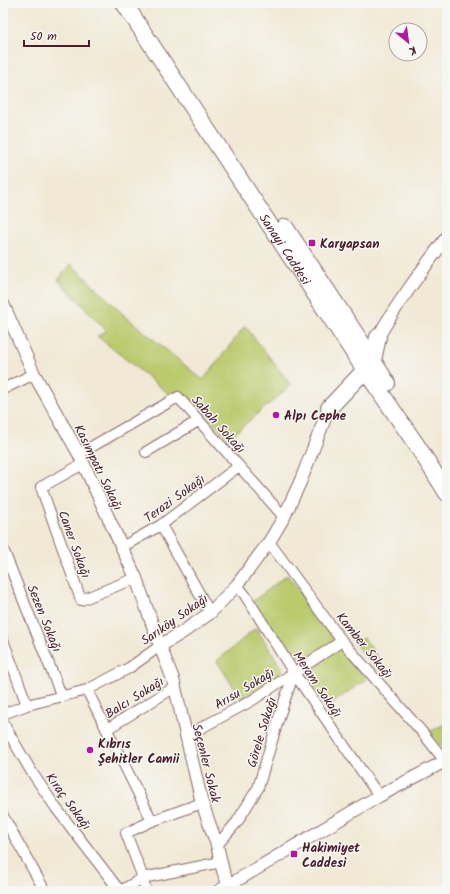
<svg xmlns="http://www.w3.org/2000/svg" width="450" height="894" font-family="Kalam,sans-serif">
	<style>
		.green { fill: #baca6d; stroke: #82744c }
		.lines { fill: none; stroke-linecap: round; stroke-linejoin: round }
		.minor-casing { stroke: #846666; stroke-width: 12 }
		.tertiary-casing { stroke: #846666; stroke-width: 14 }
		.primary-casing { stroke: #846666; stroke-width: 18 }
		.minor { stroke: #fff; stroke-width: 10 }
		.tertiary { stroke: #fff; stroke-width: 12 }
		.primary { stroke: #fff; stroke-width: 16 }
		.poi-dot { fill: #b5179e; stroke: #f6f6f2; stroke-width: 1.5 }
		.labels { text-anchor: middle; stroke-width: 3; stroke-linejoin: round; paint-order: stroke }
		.poi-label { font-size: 13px; font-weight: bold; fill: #4a1f2b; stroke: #f6f6f2; text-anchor: start }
		.street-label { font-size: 13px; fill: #4a1f2b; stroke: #f6f6f2 }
	</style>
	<rect width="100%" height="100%" fill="#f6f6f2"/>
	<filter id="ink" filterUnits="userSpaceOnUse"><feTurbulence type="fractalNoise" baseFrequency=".025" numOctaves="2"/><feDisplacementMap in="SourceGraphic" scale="8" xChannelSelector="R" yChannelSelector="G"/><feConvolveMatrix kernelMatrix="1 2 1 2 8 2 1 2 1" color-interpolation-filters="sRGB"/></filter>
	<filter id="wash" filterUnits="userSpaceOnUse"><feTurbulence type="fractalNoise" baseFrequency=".012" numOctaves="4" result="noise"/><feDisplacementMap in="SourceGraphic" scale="16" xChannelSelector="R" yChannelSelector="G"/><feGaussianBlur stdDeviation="0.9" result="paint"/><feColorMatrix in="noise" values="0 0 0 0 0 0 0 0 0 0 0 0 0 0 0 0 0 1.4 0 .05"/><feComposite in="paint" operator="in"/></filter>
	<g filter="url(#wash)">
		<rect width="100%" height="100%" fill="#f1e9d5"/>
		<path class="green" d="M71,264L125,316L203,380L245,326L291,385L228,439L189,396L180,403L97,336L107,331L58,280Z
			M287,575L367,679L326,707L301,674L252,602Z
			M256,628L283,670L275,680L243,702L217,661Z
			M364,638L382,663L378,669L355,645Z
			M447,723V748L445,750L429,732Z"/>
	</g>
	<g filter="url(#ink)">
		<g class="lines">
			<defs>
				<path id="minor" d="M3,389L34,374
					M146,452L198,421
					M79,454L178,397L284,517
					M83,464L41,487L81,600L136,578
					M161,525L210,613
					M269,542L342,641L422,732L445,761
					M122,547L161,525L239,466
					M3,549L62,697
					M237,585L245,595L294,673L379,796
					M3,640L27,705
					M87,690L152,821
					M3,714L27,705L87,690L129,668L160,646
					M3,723L31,771L56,808L120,891
					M107,729L175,687
					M186,736L251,701L342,641
					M3,816L45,891
					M217,845L237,822L258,788L280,714L294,673
					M120,891L143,878L221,862
					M146,891L143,878L126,833L152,821L202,803"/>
				<path id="tertiary" d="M3,304L34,374L79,454L136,578L160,646L173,679L202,803L217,845L223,871L231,891
					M378,337C398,302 423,269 447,237
					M160,646L183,632L210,613L237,585L269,542L284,517L301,480L329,408
					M219,891L379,796L447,760"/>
				<g id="primary">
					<path id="s1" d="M124,3L365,370L418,447L447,493"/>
					<path d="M285,227L365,348L387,383"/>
					<path d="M329,408L365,370L373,360L378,337"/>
				</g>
			</defs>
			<use href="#minor" class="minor-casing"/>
			<use href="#tertiary" class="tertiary-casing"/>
			<use href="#primary" class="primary-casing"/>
			<use href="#minor" class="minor"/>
			<use href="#tertiary" class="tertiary"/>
			<use href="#primary" class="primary"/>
		</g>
	</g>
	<g class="poi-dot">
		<rect x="308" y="239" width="8" height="8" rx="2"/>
		<circle cx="276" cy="415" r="4"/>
		<circle cx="90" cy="750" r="4"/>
		<rect x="290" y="850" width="8" height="8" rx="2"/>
	</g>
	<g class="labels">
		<g class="poi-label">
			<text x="320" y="248">Karyapsan</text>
			<text x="284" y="420">Alpı Cephe</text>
			<text x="98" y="748">Kıbrıs<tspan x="98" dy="15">Şehitler Camii</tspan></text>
			<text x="302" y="852">Hakimiyet<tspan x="302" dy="15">Caddesi</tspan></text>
		</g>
		<g class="street-label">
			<text dy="5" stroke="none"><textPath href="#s1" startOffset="294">Sanayi Caddesi</textPath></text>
			<text transform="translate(219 424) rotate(48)" y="5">Sabah Sokağı</text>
			<text transform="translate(99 467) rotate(64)" y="5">Kasımpatı Sokağı</text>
			<text transform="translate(174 498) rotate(-36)" y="5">Terazi Sokağı</text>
			<text transform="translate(75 544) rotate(70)" y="5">Caner Sokağı</text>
			<text transform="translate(45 618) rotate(68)" y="5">Sezen Sokağı</text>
			<text transform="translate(174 619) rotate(-35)" y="5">Sarıköy Sokağı</text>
			<text transform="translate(365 645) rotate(51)" y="5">Kamber Sokağı</text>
			<text transform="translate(318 684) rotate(56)" y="5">Meram Sokağı</text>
			<text transform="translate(244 688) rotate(-31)" y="5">Arısu Sokağı</text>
			<text transform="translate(134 697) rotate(-32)" y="5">Balcı Sokağı</text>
			<text transform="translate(261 732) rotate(-73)" y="5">Görele Sokağı</text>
			<text transform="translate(207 763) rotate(76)" y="5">Seçenler Sokak</text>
			<text transform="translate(69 801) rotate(54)" y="5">Kıraç Sokağı</text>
		</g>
	</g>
	<rect width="450" height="894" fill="none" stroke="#f6f6f2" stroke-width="16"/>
	<g transform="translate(408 42) rotate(151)"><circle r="19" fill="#f6f6f2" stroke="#b1a0a2"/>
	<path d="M0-3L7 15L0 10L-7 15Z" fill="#b5179e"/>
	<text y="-6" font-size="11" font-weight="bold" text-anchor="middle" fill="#4a1f2b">K</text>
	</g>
	<path d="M24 40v6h65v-6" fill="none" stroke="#4a1f2b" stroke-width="2"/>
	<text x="30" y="40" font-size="12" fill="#4a1f2b" stroke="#f6f6f2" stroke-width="3" paint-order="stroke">50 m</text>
</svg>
